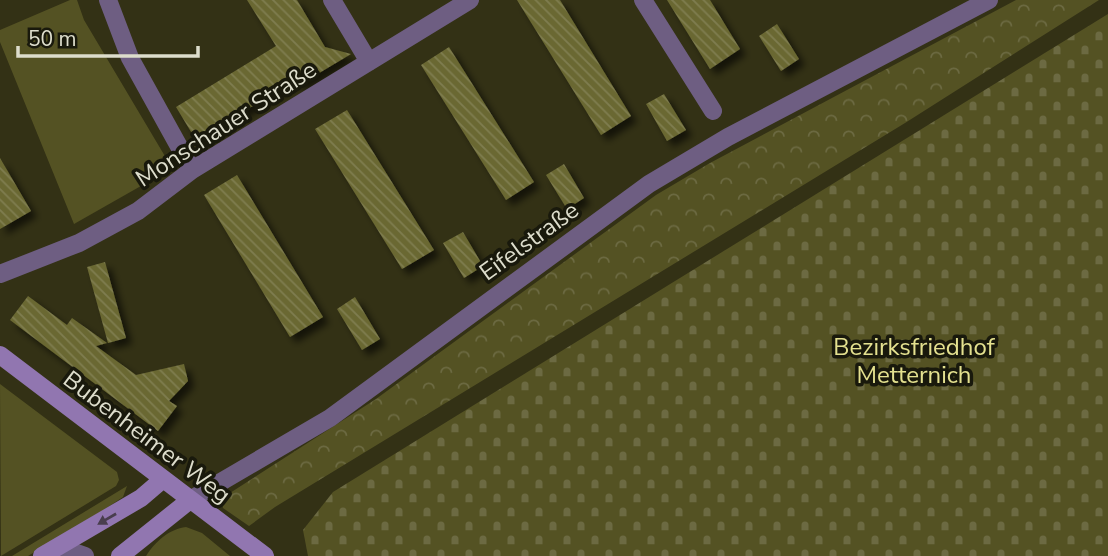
<svg xmlns="http://www.w3.org/2000/svg" width="1108" height="556" font-family="'Nunito Sans',sans-serif">
	<style>
		.green { fill: #545223 }
		.forest { fill: url(#forest-crowns) }
		.cemetery { fill: url(#cemetery-stones) }
		.building { fill: url(#building-back-hatch); filter: url(#shadow) }
		.lines { fill: none; stroke-linecap: round; stroke-linejoin: round }
		.street { stroke: #6e5e82; stroke-width: 18 }
		.secondary { stroke: #9176b0; stroke-width: 18 }
		.oneway { fill: #493e4e }
		.labels { text-anchor: middle; stroke-width: 7; stroke-linejoin: round; paint-order: stroke }
		.street-label { font-size: 24px; fill: #ddc; stroke: #19190c }
		.park-label { font-size: 24px; fill: #e4e18f; stroke: #19190c }
	</style>
	<defs>
		<pattern id="forest-crowns" width="20" height="18" patternUnits="userSpaceOnUse" patternTransform="scale(1.75)"><rect width="20" height="18" fill="#545223"/><path d="M2 6a3 3 0 1 1 6 0M12 15a3 3 0 1 1 6 0" fill="none" stroke="#6c6a42"/></pattern>
		<pattern id="cemetery-stones" width="16" height="16" patternUnits="userSpaceOnUse" patternTransform="scale(1.75)"><rect width="16" height="16" fill="#545223"/><path d="M2 7V4a2 2 0 0 1 4 0v3zM10 15v-3a2 2 0 0 1 4 0v3z" fill="#6c6a42"/></pattern>
		<pattern id="building-back-hatch" width="6" height="6" patternUnits="userSpaceOnUse" patternTransform="scale(1.75)"><rect width="6" height="6" fill="#6a6833"/><path d="M-1 5l2 2M0 0l6 6M5-1l2 2" fill="none" stroke="#7f7d4f"/></pattern>
		<filter id="shadow"><feDropShadow dx="6" dy="6" stdDeviation="3.5" flood-color="#0009"/></filter>
	</defs>
	<rect width="100%" height="100%" fill="#333115"/>
	<path class="green" d="M70,0H77L84,20L169,163L162,174L74,224L0,42V30Z
		M0,384L117,472L119,480L116,486L1,556Z
		M127,486L123,497L105,509L28,556H12Z
		M186,527L202,533L230,556H146C155,542 169,529 186,527Z"/>
	<path class="forest" d="M1016,0H1099L905,123L275,507L249,526L223,508L222,501L230,493L376,399L656,195L710,163Z"/>
	<path class="cemetery" d="M1108,14V556H308L303,530L333,492Z"/>
	<path class="building" d="M247,0H297L325,47L351,54L299,85L296,80L196,140L176,107L276,46Z
		M517,0H560L631,116L601,135Z
		M667,0H710L740,49L710,69Z
		M777,24L799,59L781,71L759,36Z
		M449,47L534,182L506,200L421,65Z
		M664,94L686,130L667,141L646,104Z
		M347,110L434,250L402,269L315,129Z
		M0,158L31,211L0,229Z
		M564,164L584,198L567,209L546,175Z
		M237,175L323,317L290,337L204,195Z
		M463,232L483,266L464,278L443,243Z
		M105,262L126,338L108,343L87,267Z
		M28,296L67,325L72,318L107,343L96,346L136,375L184,364L188,381L169,401L177,406L158,431L10,320Z
		M355,297L380,339L362,350L337,309Z"/>
	<g class="lines">
		<path class="street" d="M108,0L130,58L192,170
			M332,0L369,62
			M643,0L713,111
			M0,274L79,243L138,211L192,170L470,0
			M190,500L330,418L649,184L728,137L989,0
			M46,554L71,551L85,556"/>
		<path class="secondary" d="M0,355L265,556
			M42,556L141,498L162,480
			M120,556L190,500"/>
	</g>
	<defs><path id="oneway-solid" d="M-6-.8H1V-3.2L6.5 0L1 3.2V.8H-6Z" transform="scale(1.75)"/></defs>
	<use class="oneway" href="#oneway-solid" transform="translate(107 519) rotate(150)"/>
	<g class="labels">
		<g class="street-label">
			<text transform="translate(226 124) rotate(-33)" y="8">Monschauer Straße</text>
			<text transform="translate(529 241) rotate(-36)" y="8">Eifelstraße</text>
			<text transform="translate(147 437) rotate(37)" y="8">Bubenheimer Weg</text>
		</g>
		<g class="park-label">
			<text x="914" y="355">Bezirksfriedhof<tspan x="914" dy="28">Metternich</tspan></text>
		</g>
	</g>
	<path d="M18 46v10h180v-10" fill="none" stroke="#ddddcc" stroke-width="3.5"/>
	<text x="28" y="46" font-size="21" fill="#ddddcc" stroke="#19190c" stroke-width="5" paint-order="stroke">50 m</text>
</svg>
